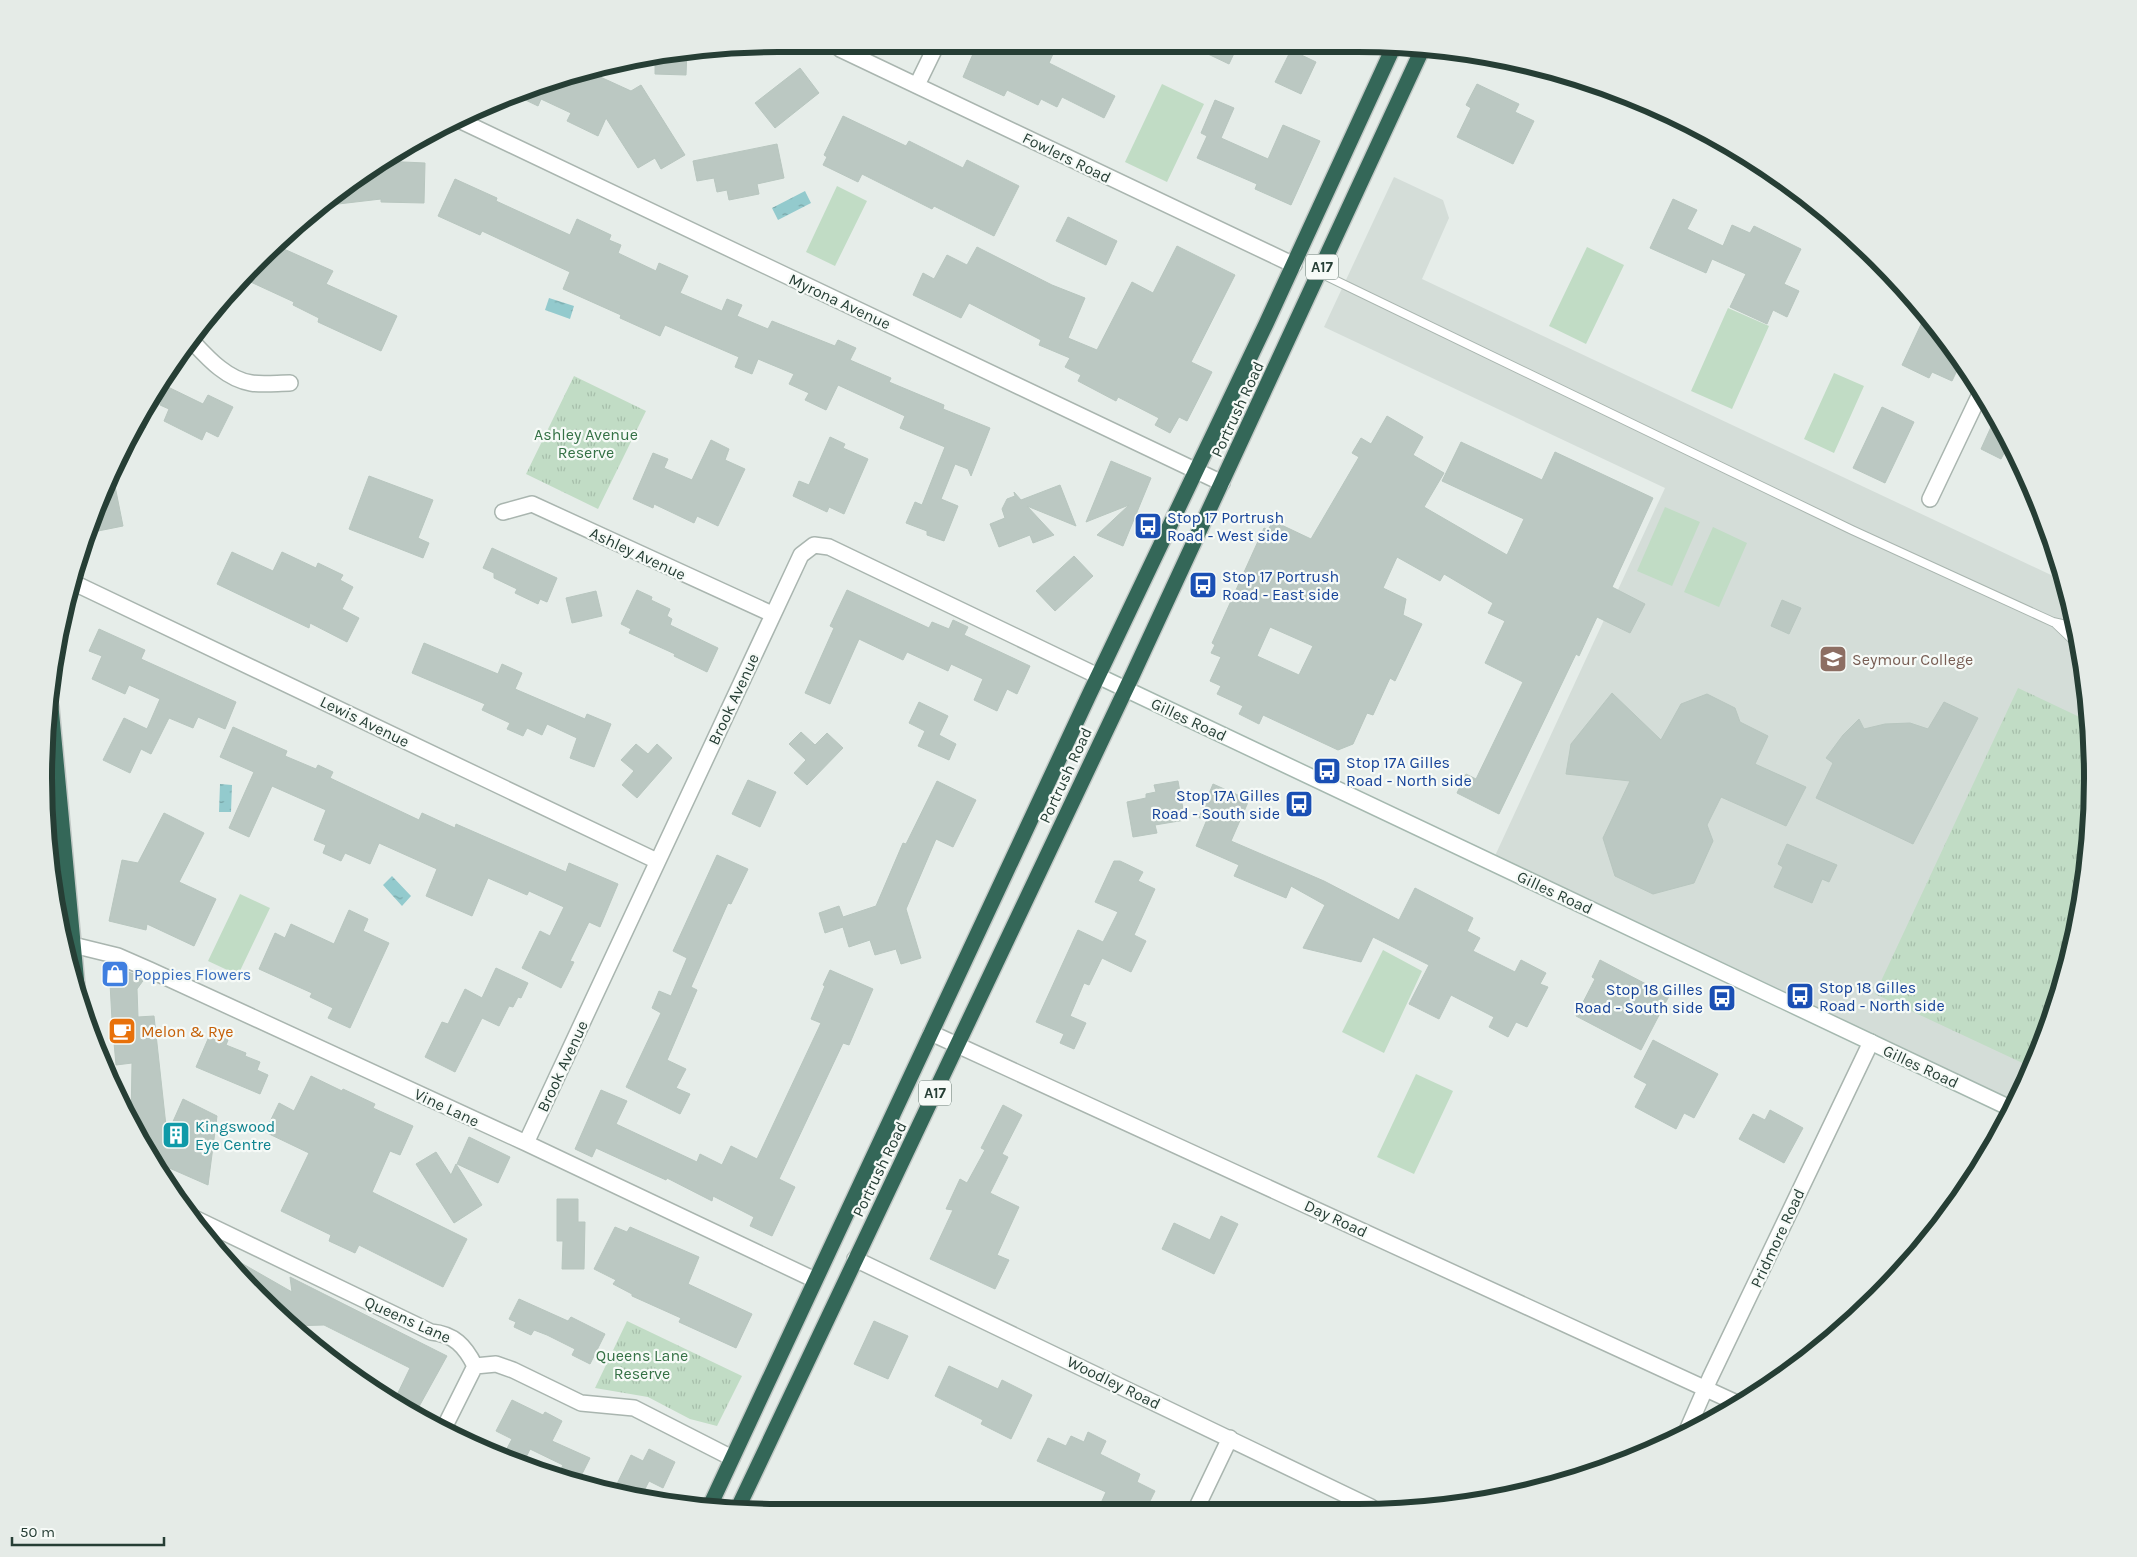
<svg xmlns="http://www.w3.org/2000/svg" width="2137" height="1557" font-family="Karla,sans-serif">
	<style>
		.built { fill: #d4ddd8 }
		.park { fill: url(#park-tufts) }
		.pitch { fill: #c1dcc5 }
		.water { fill: url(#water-ripples) }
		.building { fill: #bbc8c2; stroke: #b8c6bf; fill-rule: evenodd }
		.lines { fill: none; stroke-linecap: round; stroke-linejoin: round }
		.lane-casing { stroke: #a9b5af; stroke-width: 10 }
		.street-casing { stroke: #a9b5af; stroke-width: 18 }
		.secondary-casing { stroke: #a5b8af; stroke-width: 18 }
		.highway-casing { stroke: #c2c9c6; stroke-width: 18 }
		.lane { stroke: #fff; stroke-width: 8 }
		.street { stroke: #fff; stroke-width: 15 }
		.secondary { stroke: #fff; stroke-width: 15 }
		.highway { stroke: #346758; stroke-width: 15 }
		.labels { text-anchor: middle; stroke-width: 4.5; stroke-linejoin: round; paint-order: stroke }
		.shield { fill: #f6faf7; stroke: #64766f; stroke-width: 1 }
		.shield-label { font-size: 15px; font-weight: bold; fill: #263e35 }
		.street-label { font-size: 16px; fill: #263e35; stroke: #f6faf7 }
		.park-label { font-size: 16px; fill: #347145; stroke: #f6faf7 }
		.transit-label { font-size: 16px; fill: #164399; stroke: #f6faf7; text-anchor: start }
		.education-label { font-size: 16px; fill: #785e54; stroke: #f6faf7; text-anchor: start }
		.shop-label { font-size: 16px; fill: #366cbe; stroke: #f6faf7; text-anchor: start }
		.food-label { font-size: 16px; fill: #c56008; stroke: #f6faf7; text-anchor: start }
		.culture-label { font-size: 16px; fill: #0d838f; stroke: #f6faf7; text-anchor: start }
		.rim { fill: none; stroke: #263e35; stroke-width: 6 }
	</style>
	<defs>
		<pattern id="park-tufts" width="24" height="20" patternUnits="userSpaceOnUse" patternTransform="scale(1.25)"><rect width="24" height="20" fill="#c1dcc5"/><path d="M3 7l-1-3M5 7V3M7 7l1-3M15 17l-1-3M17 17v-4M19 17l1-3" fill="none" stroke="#a6beaa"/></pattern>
		<pattern id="water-ripples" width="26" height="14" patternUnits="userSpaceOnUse" patternTransform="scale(1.25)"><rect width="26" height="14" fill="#93cacd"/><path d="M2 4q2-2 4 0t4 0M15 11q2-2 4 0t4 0" fill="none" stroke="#78a5a7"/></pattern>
	</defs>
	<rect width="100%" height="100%" fill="#e6ede9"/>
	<path class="built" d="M1394,177L1443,200L1449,218L1422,279L2066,582L2092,730L2087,874L2054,1014L2012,1109L1494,858L1665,488L1324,327Z"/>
	<path class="park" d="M574,376L646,411L598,509L526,474Z
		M2018,688L2090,722L2092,730L2087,874L2054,1014L2031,1067L1875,994Z
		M627,1321L742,1376L717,1426L690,1419L648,1397L595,1388Z"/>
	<path class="pitch" d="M1162,84L1204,104L1167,182L1125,162Z
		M837,186L867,201L835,266L806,252Z
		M1587,247L1624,265L1586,344L1549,326Z
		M1728,308L1769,326L1732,409L1691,391Z
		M1834,373L1864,386L1834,453L1804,439Z
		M1665,507L1700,522L1672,586L1637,571Z
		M1713,527L1747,543L1719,607L1684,592Z
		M240,894L270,908L238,975L208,961Z
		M1383,950L1422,971L1384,1053L1342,1032Z
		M1416,1074L1453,1091L1414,1174L1377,1157Z"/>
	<path class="water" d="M805,191L811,203L778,220L772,208Z
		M549,298L574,306L570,319L545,310Z
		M147,406L146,428L135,427Z
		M220,784L232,785L231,812H219Z
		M392,876L411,896L402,906L383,885Z"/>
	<path class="building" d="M1189,45H1238L1229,64Z
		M976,47H1056L1049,63L1115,96L1104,118L1062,97L1057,107L1041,99L1038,105L1007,90L1004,96L963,77Z
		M687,50L686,75L655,74V55Z
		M1291,50L1316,62L1301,94L1275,82Z
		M800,68L819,93L775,128L755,103Z
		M585,70L631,91L641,85L685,155L661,169L655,158L638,168L606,118L598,136L567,121L571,113L541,99L538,106L513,94Z
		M1477,84L1519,104L1515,112L1534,121L1513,164L1457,137L1471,108L1466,105Z
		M1215,100L1234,108L1221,138L1268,159L1283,125L1320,141L1291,205L1255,189L1257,184L1197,158L1207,136L1201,133Z
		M843,116L906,146L909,141L963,168L967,160L1019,186L994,236L934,206L932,209L862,174L858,182L823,165L827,157L824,155Z
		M777,144L784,178L757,184L759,194L729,200L727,190L717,192L714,178L697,181L693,161Z
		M382,161L425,163L424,203L381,202V199L321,206L371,167Z
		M455,179L497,198L496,201L570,235L577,219L611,235L609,240L621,245L618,253L656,271L659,263L688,276L680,293L722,311L727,299L742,305L737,316L768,329L772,321L835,346L838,340L856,348L850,360L891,378L889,382L944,405L943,409L990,428L971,476L968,469L955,464L941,499L958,506L944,541L927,535V531L906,523L915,502L922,505L945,447L900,428L905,416L838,385L826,410L805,400L809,393L789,384L794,374L758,359L752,374L735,367L739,357L665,325L660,336L620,318L621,315L563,289L570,272L482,231L480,235L438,216Z
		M1673,199L1697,210L1687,229L1723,246L1732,225L1750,233L1754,226L1801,249L1784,284L1799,291L1787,317L1773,310L1767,324L1730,307L1746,274L1712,259L1706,273L1650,248Z
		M1068,217L1117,241L1106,265L1056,241Z
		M275,245L333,271L326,284L397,316L381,351L318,322L319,318L293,305L294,302L242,278Z
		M1177,246L1235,275L1191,362L1212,372L1187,421L1179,417L1170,433L1155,425L1159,418L1118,397L1116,401L1078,381L1081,375L1065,367L1070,358L1039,345L1041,340L969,303L961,318L913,295L923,273L934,279L947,255L967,265L977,247L1052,285L1085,298L1068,338L1097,350L1132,282L1153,293Z
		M1924,318L1933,322L1941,331L1961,362L1952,381L1932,372L1929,378L1902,365Z
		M168,387L203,404L208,395L233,407L218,437L206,431L202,440L164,421L169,409L160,405Z
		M1882,407L1914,422L1885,483L1853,468Z
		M1387,416L1423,437L1413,455L1444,473L1424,507L1507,555L1524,519L1442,481L1461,442L1542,480L1555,452L1653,498L1612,587L1645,604L1630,633L1597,617L1579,656L1576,654L1499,814L1457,793L1466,774L1476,779L1523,682L1485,663L1505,621L1488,613L1493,603L1444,574L1440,581L1397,557L1383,588L1406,599L1403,615L1422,624L1395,681L1390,678L1373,715L1367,713L1353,744L1338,750L1263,715L1259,724L1239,714L1243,706L1217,694L1221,686L1210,681L1221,657L1211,653L1215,645L1212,643L1264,528L1268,530L1273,521L1311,539L1359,457L1352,453L1361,438L1371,444ZM1270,627L1313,646L1299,675L1257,656Z
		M1991,427L2006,434L2010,442L2001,459L1981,449Z
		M830,437L845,444L843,448L868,459L844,514L829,507L827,512L793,496L799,481L809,485Z
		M711,440L729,449L725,460L745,469L718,526L697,516L694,523L654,504L653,508L633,499L653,453L668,459L664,468L692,480Z
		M1111,461L1151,478L1123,546L1097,535L1129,505L1086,522Z
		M112,471L123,526L93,532L91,522Z
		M369,476L433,500L418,538L429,543L423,558L349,529Z
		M1060,485L1076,526L1027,506L1054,535L1033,543L1030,535L999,547L990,524L1005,518L1002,509L1007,499L1015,496L1014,492L1021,500Z
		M492,548L557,578L547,602L540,599L538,604L515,593L517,589L494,578V573L483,568Z
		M232,552L273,571L282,552L316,568L318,563L343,575L340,580L353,587L342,609L359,618L347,642L310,623L309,628L217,584Z
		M1074,556L1093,576L1055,611L1036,591Z
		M637,590L652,597L651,600L670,609L667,616L672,619L670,625L718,648L707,672L674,656L675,654L629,633L631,629L621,624Z
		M847,590L929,628L932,622L949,629L953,620L968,627L964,635L1030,666L1017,694L1007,689L997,711L974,700L983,679L951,664L948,671L907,652L903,660L859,639L830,704L805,693L834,628L830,626Z
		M596,591L602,616L572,623L566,598Z
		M1782,600L1801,608L1789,634L1771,626Z
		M99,629L145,650L141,659L236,702L225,729L198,717L193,728L169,718L151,754L141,749L130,773L103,760L124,718L147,729L160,699L129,685L125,694L92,679L102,656L89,651Z
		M424,643L498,674L502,664L522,673L515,689L585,719L587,714L611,724L594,767L570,758L577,738L547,724L542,735L527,728L523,736L507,729L510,723L482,710L485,704L412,673Z
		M1612,693L1661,740L1681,704L1707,694L1735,708L1740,722L1768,736L1755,764L1806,787L1786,826L1721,797L1707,825L1713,841L1694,883L1653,894L1615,876L1603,838L1630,781L1566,774L1571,744Z
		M919,702L948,716L939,735L956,744L949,760L918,746L925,731L909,723Z
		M1944,702L1978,718L1913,844L1816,798L1833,763L1826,758L1843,735L1859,719L1864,729L1885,724L1910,723L1928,729Z
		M233,727L287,751L285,756L316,769L318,765L333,772L330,778L419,820L422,813L455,828L456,824L566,872L569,863L618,884L600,927L589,922L570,961L574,962L561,988L522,968L540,931L550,936L564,907L529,891L527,895L488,878L472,916L426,896L437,869L379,843L370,864L345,853L341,861L323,853L326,845L314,840L326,810L272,786L249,837L229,828L254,772L220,757Z
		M801,732L815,745L827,733L843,748L807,785L794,773L806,760L789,744Z
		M636,744L648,754L657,744L672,758L637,798L622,785L634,771L621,760Z
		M748,780L776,792L760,827L732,814Z
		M937,781L976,800L953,847L936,839L906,909L921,958L901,964L896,949L875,955L870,940L849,947L843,927L825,933L819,913L839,906L843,917L876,906L903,843L906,844Z
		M1178,781L1185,820L1155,825L1157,833L1133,837L1127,802L1146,798V794L1156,792L1154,785Z
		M1213,784L1249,800L1231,841L1324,881L1399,920L1415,888L1473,918L1467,931L1480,938L1473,951L1515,972L1521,960L1546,973L1540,984L1548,987L1527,1027L1516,1022L1508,1037L1489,1027L1494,1017L1451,995L1439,1019L1409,1004L1429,965L1373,937L1361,962L1303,948L1325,905L1291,886L1286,898L1234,876L1239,865L1196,846L1208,817L1199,818Z
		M164,813L204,833L179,882L216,899L194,946L147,924L146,930L109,921L122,860L138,863Z
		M1787,844L1837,865L1829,882L1822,879L1812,903L1774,887L1783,867L1778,864Z
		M717,855L748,869L731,904L728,903L691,987L697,990L667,1060L686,1069L676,1088L690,1094L680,1114L626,1087L661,1013L652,1008L659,991L671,996L687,958L673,951Z
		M1114,861H1120L1143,872L1138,881L1155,889L1134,935L1146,941L1131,972L1102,958L1089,985L1084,983L1070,1016L1086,1023L1074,1049L1060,1043L1064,1034L1036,1022L1078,930L1103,942L1118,912L1095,902Z
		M349,910L368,919L363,931L389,943L350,1028L328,1018L333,1008L310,997L312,993L259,969L275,933L285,938L291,924L334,944Z
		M1600,960L1669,996L1641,1050L1576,1016L1595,979L1592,977Z
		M109,965L145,978L137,989L138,1017L154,1016L167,1135L183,1099L217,1116L208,1185L151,1160L131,1124L132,1063L116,1065L112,1020Z
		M496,968L528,983L521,998L518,997L513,1007L509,1006L499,1026L482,1018L455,1072L425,1057L442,1022L448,1024L465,989L482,998Z
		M830,970L873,989L849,1045L843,1043L779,1179L795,1187L772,1236L750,1226L754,1217L713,1196L712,1201L667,1178L666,1180L596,1148L592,1157L575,1149L601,1090L627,1101L616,1124L697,1162L700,1154L722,1165L731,1146L757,1159L821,1023L811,1019L825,986L823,985Z
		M211,1032L228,1040L226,1045L246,1053L245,1056L260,1062L257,1070L268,1075L260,1094L196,1067Z
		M1653,1040L1718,1074L1694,1118L1684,1113L1676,1129L1635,1107L1647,1084L1634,1077Z
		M311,1076L342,1091L343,1089L375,1104L373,1108L413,1126L400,1155L390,1151L372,1192L467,1239L443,1287L359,1245L355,1253L329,1241L331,1235L281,1211L309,1153L265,1132L279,1103L294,1111Z
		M1003,1105L1022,1115L1002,1154L1008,1157L990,1193L1019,1207L997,1255L1009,1260L995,1289L930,1259L953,1210L946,1209L960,1179L967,1183L985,1150L981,1148Z
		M1770,1110L1803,1128L1784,1163L1739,1139L1753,1114L1765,1120Z
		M469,1137L510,1157L498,1183L457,1164Z
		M436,1152L451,1175L456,1164L482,1205L454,1223L416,1164Z
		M557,1199H578V1222H585L584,1269H562L563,1241H557Z
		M1221,1216L1238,1224L1214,1274L1162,1249L1174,1223L1210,1240Z
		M615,1227L627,1232L630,1227L699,1257L688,1284L752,1314L736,1348L679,1322L681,1318L632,1296V1294L613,1284L616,1280L594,1269Z
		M229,1256L292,1292L290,1277L447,1356L416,1412L395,1399L410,1368L324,1325L290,1326L227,1259Z
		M519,1299L568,1321L571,1317L605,1334L590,1364L572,1355L575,1349L547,1335L534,1330L531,1335L514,1327L516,1322L509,1319Z
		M874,1321L908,1336L888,1379L854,1364Z
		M949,1366L998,1389L1002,1380L1032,1395L1011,1439L981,1424L983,1420L935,1396Z
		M512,1400L543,1415L545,1412L562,1421L552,1441L590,1458L580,1478L561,1469L563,1465L530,1449L523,1464L503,1456L512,1439L496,1431Z
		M1088,1432L1106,1441L1100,1454L1140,1474L1137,1482L1155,1491L1146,1509H1113L1101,1503L1106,1492L1037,1461L1048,1438L1066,1446L1071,1436L1084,1442Z
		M649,1449L675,1462L663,1488L649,1481L641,1497L628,1495L615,1488L631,1455L643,1461Z"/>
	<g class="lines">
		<defs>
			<path id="lane" d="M1320,273L1852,530L2053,622L2075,627
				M2055,623L2077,644"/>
			<path id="street" d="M840,49L1294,265
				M917,85L935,48
				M459,120L1222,483
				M191,340C207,357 226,379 251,383C263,385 278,383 290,383
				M1930,499L1980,394
				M503,512L532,504L772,614
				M72,582L657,861
				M73,945L118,956L150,970L526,1143L815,1280
				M931,1033L1741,1405
				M526,1143L801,555L814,545L829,547L1098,676
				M188,1215L431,1332C454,1334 465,1346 475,1366L496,1364L513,1370L581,1403L634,1408L732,1458
				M855,1259L1371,1507
				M443,1430L475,1366
				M1685,1435L1710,1378L1871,1042
				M1196,1509L1230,1438"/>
			<path id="secondary" d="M1098,676L2012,1109"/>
			<path id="highway" d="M51,707L78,996
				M709,1508L1089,695L1266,324L1393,48
				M736,1512L1133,674L1421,52"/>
		</defs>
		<use href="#lane" class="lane-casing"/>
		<use href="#street" class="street-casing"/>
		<use href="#secondary" class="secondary-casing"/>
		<use href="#highway" class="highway-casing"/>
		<use href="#lane" class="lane"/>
		<use href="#street" class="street"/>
		<use href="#secondary" class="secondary"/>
		<use href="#highway" class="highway"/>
	</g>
	<defs>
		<symbol id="bus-square" viewBox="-11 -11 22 22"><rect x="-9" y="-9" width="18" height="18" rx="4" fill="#1a4fb4" stroke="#f6faf7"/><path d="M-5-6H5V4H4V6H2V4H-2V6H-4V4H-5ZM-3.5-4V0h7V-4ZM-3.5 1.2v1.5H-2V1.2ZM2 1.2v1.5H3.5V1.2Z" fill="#fff"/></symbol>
		<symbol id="school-square" viewBox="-11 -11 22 22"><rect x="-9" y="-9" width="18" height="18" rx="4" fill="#8d6e63" stroke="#f6faf7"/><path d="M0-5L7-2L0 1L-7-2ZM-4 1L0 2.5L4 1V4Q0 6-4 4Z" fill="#fff"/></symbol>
		<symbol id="shop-square" viewBox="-11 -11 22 22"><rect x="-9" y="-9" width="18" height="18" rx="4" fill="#3f7fe0" stroke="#f6faf7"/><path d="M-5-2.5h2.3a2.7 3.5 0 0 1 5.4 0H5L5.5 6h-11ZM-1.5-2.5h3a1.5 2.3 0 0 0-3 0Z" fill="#fff"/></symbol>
		<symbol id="cafe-square" viewBox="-11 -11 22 22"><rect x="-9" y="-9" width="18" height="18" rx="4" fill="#e8710a" stroke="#f6faf7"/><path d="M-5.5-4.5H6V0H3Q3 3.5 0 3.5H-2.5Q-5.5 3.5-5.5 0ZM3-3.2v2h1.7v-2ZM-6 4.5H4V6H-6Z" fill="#fff"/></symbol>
		<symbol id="building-square" viewBox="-11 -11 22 22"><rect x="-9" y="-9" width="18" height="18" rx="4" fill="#0f9aa8" stroke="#f6faf7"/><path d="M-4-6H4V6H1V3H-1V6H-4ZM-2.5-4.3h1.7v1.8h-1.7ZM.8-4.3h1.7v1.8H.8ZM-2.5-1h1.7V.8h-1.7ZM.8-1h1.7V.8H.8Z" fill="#fff"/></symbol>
	</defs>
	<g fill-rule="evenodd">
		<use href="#bus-square" x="1132" y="510" width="32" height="32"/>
		<use href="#bus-square" x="1187" y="569" width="32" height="32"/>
		<use href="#school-square" x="1817" y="643" width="32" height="32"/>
		<use href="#bus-square" x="1311" y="755" width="32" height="32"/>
		<use href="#bus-square" x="1283" y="788" width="32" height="32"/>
		<use href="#shop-square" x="99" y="958" width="32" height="32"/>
		<use href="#bus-square" x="1784" y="980" width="32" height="32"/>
		<use href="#bus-square" x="1706" y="982" width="32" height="32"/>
		<use href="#cafe-square" x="106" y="1015" width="32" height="32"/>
		<use href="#building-square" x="160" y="1119" width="32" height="32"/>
	</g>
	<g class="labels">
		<g class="shield">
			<rect x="1306" y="254.5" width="32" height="25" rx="4"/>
			<rect x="919" y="1080.5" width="32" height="25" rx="4"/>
		</g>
		<g class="shield-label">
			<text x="1322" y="272">A17</text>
			<text x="935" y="1098">A17</text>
		</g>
		<g class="street-label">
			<text transform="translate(1067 157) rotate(26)" y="6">Fowlers Road</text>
			<text transform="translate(840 301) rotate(25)" y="6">Myrona Avenue</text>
			<text transform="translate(1237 409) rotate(-65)" y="6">Portrush Road</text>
			<text transform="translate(638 553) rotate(25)" y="6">Ashley Avenue</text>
			<text transform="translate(733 699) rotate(-65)" y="6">Brook Avenue</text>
			<text transform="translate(1189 719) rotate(25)" y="6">Gilles Road</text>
			<text transform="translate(365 721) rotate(26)" y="6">Lewis Avenue</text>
			<text transform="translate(1065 775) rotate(-65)" y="6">Portrush Road</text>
			<text transform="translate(1555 892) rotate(25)" y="6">Gilles Road</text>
			<text transform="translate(562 1066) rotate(-65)" y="6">Brook Avenue</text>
			<text transform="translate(1921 1066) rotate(25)" y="6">Gilles Road</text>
			<text transform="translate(447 1107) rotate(25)" y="6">Vine Lane</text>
			<text transform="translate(879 1169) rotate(-64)" y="6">Portrush Road</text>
			<text transform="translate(1336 1218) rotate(25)" y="6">Day Road</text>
			<text transform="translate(1777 1238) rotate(-65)" y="6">Pridmore Road</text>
			<text transform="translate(408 1319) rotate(24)" y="6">Queens Lane</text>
			<text transform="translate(1114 1382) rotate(26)" y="6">Woodley Road</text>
		</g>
		<g class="park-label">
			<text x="586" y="440">Ashley Avenue<tspan x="586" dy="18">Reserve</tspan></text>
			<text x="642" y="1361">Queens Lane<tspan x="642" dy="18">Reserve</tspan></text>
		</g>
		<g class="transit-label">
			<text x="1167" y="523">Stop 17 Portrush<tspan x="1167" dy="18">Road - West side</tspan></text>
			<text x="1222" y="582">Stop 17 Portrush<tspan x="1222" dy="18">Road - East side</tspan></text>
			<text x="1346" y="768">Stop 17A Gilles<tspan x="1346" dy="18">Road - North side</tspan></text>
			<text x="1280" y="801" text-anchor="end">Stop 17A Gilles<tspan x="1280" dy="18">Road - South side</tspan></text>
			<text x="1819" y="993">Stop 18 Gilles<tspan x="1819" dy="18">Road - North side</tspan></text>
			<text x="1703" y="995" text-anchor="end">Stop 18 Gilles<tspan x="1703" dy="18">Road - South side</tspan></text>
		</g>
		<g class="education-label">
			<text x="1852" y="665">Seymour College</text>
		</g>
		<g class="shop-label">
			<text x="134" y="980">Poppies Flowers</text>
		</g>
		<g class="food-label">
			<text x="141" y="1037">Melon &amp; Rye</text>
		</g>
		<g class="culture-label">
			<text x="195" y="1132">Kingswood<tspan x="195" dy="18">Eye Centre</tspan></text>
		</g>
	</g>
	<path d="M0 0H2137V1557H0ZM778 52H1358A726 726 0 0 1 2084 778V778A726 726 0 0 1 1358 1504H778A726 726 0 0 1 52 778V778A726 726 0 0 1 778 52Z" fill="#e5ebe7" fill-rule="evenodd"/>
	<path class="rim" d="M778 52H1358A726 726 0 0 1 2084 778V778A726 726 0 0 1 1358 1504H778A726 726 0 0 1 52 778V778A726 726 0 0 1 778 52Z"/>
	<path d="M12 1537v8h152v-8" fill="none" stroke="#263e35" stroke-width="2.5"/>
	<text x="20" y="1537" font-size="15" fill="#263e35" stroke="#f6faf7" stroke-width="4" paint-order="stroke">50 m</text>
</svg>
